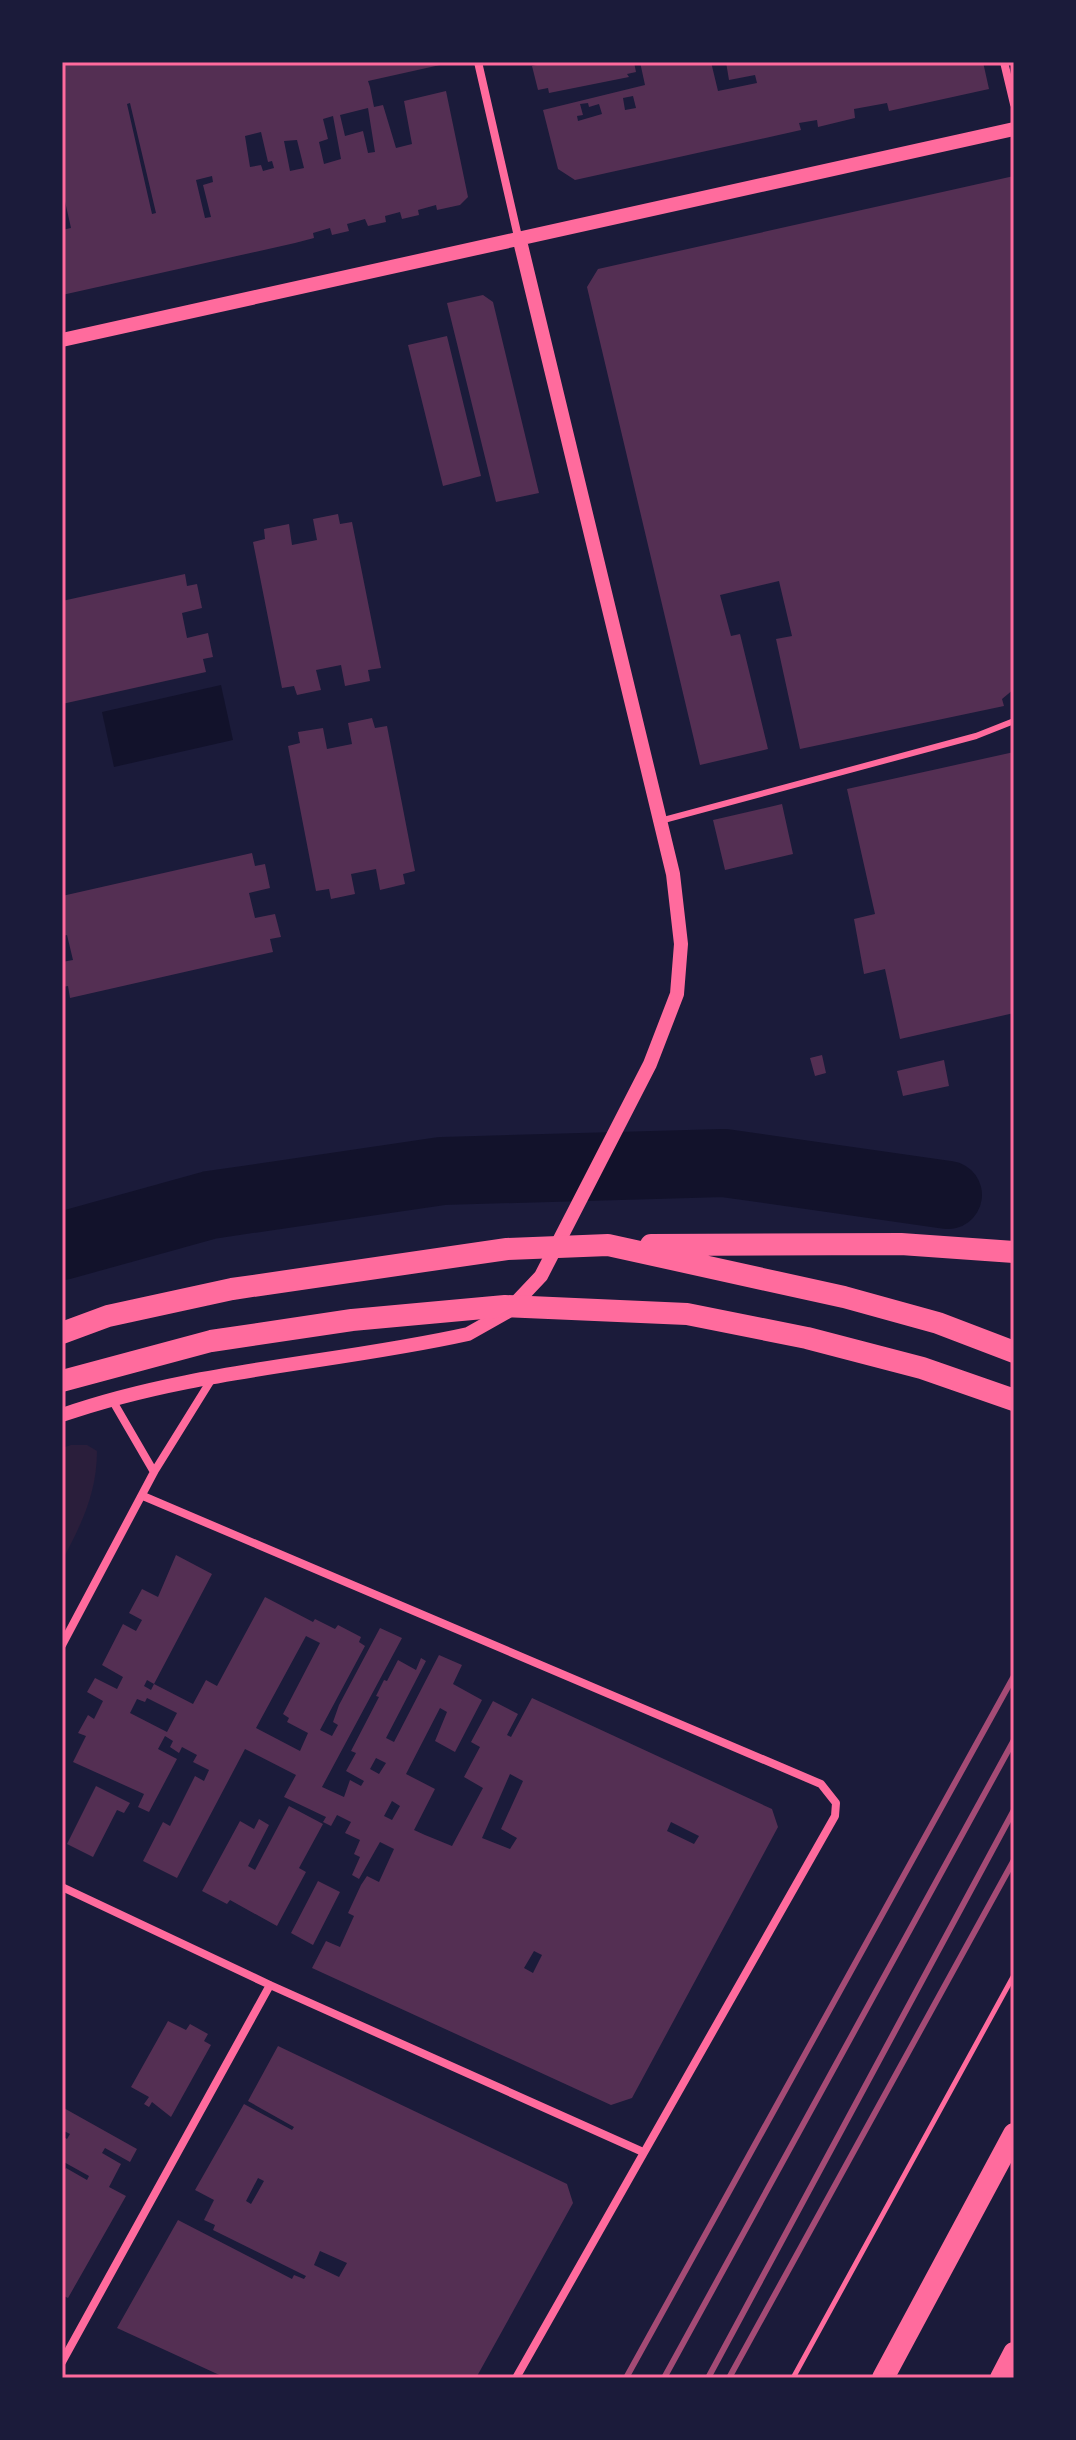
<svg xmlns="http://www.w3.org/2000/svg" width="1076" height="2440" font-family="Signika,sans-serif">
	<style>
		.green { fill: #2a1e3b }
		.water { fill: #12122b }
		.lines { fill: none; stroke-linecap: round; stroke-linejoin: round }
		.river { stroke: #12122b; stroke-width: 68 }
		.building { fill: #542f53; fill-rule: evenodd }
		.path { stroke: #ff6b9d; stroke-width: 5 }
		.service { stroke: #ff6b9d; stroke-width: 6 }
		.minor { stroke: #ff6b9d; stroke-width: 8 }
		.tertiary { stroke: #ff6b9d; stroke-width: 14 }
		.trunk { stroke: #ff6b9d; stroke-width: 22 }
		.rail { stroke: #a44b75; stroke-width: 6 }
		.neatline { fill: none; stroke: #ff6b9d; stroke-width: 3 }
	</style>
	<rect width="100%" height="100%" fill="#1b1b3a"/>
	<path class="green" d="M71,1445H87L97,1451C97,1493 81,1525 62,1561V1448Z"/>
	<path class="water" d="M221,685L233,740L114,767L102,712Z"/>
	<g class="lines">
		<path class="river" d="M62,1246L210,1205L442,1171L724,1163L948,1195"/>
	</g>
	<path class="building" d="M62,62H440V65L368,81L370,87L374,107L383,105L396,148L412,144L404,101L446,91L468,197L460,205L437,210L436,205L418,210L419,215L402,219L400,212L385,216L386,222L368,226L365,219L347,224L349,231L332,235L330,228L313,233L314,238L295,243L62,295V230L71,228L62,188ZM130,103L156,213L152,214L127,104ZM368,108L375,152L368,153L363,131L345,136L340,115ZM333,116L341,159L324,164L319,142L328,139L323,119ZM261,132L268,162L272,161L274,168L263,171L261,165L250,167L245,136ZM297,140L304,168L290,171L284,141ZM212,176L213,182L203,185L211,217L205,218L196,180Z
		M550,62H634L636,72L627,74L629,77L549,93L548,88L538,90L532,66Z
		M640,62H711L718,91L757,83L755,75L729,80L726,62H983L989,89L889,111L887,103L854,109L855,118L818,127L817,120L799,123L801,130L575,180L558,169L543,110L645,85ZM633,96L636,108L625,110L623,98ZM588,103L589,107L599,104L602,114L578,121L577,116L583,115L580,104Z
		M1014,176V689L1002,699L1004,706L800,749L776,639L792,636L779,581L720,595L731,636L740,634L768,749L700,765L587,287L598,269Z
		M483,295L493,302L539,493L496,502L447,303Z
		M447,336L481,476L443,486L408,345Z
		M338,514L340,524L352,522L381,668L368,670L370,681L345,686L341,665L316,670L321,690L297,695L294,686L282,688L253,542L265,539L264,529L289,524L292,545L317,540L313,519Z
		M185,574L187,586L197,584L202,608L182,613L187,638L208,633L213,657L203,659L206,672L62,704V601Z
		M372,718L375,728L387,726L415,871L403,874L405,884L380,890L376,869L351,874L355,894L331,899L329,889L316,891L288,746L300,743L298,732L323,728L327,749L352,744L348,723Z
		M1014,752V1013L900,1039L885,969L864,974L854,919L875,914L847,789Z
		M782,804L793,854L725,870L713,820Z
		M252,853L255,866L265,864L270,888L249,893L255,918L275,914L281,937L270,939L273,952L70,998L68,986L62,987V962L73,960L67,935L62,936V896Z
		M822,1055L826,1073L815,1076L810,1058Z
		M944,1060L949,1086L903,1096L897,1071Z
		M176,1555L212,1574L154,1684L147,1680L144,1686L151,1690L154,1684L193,1704L206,1680L217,1686L265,1597L313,1622L315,1619L335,1629L338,1625L361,1637L359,1642L365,1646L320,1730L332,1736L338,1725L333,1722L339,1705L380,1628L402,1638L322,1787L344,1797L350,1780L361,1786L364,1781L346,1771L356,1753L351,1751L379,1697L376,1696L384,1680L387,1681L398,1660L416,1670L421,1658L426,1661L386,1738L394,1742L439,1655L462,1665L453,1684L482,1700L455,1752L435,1741L447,1712L440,1708L406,1774L435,1789L414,1830L425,1835L452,1846L483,1788L464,1777L480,1747L471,1742L493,1701L518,1714L507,1735L511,1737L532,1698L772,1809L778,1827L632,2098L611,2105L312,1968L326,1941L340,1947L354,1916L348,1913L361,1885L367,1876L379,1882L394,1849L380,1842L359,1879L352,1875L360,1857L354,1854L360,1840L345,1833L351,1822L337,1815L331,1826L323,1822L326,1817L284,1797L296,1775L245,1749L177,1878L143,1861L163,1822L170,1826L195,1776L204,1781L209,1770L193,1762L197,1755L182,1747L179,1753L170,1747L173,1741L165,1736L158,1749L177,1759L149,1812L138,1807L144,1794L73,1762L86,1736L78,1733L88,1715L94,1719L103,1701L87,1692L95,1678L117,1689L123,1677L102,1665L123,1624L136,1631L142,1620L129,1613L142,1589L158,1597ZM306,1636L320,1643L283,1714L289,1718L287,1722L308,1733L300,1751L256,1728ZM147,1698L177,1713L167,1732L130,1713L137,1699L145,1702ZM376,1758L386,1763L379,1774L370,1769ZM510,1774L523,1781L501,1829L517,1838L510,1849L482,1838ZM392,1801L400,1806L392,1820L384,1816ZM671,1822L699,1836L694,1844L667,1831ZM534,1951L542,1955L533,1973L524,1968Z
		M96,1786L130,1803L124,1813L117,1810L93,1857L67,1844Z
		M289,1806L323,1824L299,1868L306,1872L277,1926L230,1900L227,1904L202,1891L240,1821L254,1829L259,1819L269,1825L248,1866L255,1870Z
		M318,1881L340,1892L313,1945L291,1933Z
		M168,2021L186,2030L190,2024L208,2034L204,2041L211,2045L171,2117L152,2102L149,2107L144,2104L149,2097L131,2087Z
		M278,2046L567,2184L573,2203L476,2378H226L117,2328L178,2220L292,2279L294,2275L304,2279L306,2276L213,2230L215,2225L204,2220L214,2200L195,2190L244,2104L292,2130L294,2127L248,2101ZM258,2178L264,2181L251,2204L246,2201ZM320,2251L347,2263L339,2277L314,2265Z
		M62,2107L137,2149L130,2162L105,2148L102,2153L121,2164L109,2187L126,2196L68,2298L62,2295V2174L66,2168L87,2180L89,2176L62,2161V2136L67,2139L70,2134L62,2130Z"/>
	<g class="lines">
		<path class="path" d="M793,2378L1014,1975"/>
		<path class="service" d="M660,821L976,736L1014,721"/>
		<path class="minor" d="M478,62L519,241
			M1004,62L1014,104
			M111,1398L154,1472
			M143,1496L821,1784L836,1803L835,1816L516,2378
			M62,1645L154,1472L213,1377
			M62,1887L270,1985L643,2152
			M62,2362L270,1985"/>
		<path class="tertiary" d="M62,340L1014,129
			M62,1415C194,1369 333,1364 468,1334L507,1312L541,1276L650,1064L677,994L681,944L673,874L520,241"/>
		<path class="trunk" d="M651,1245L901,1244L1014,1252
			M62,1333L108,1316L232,1289L507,1249L608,1245L844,1297L938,1323L1014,1352
			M62,1381L211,1341L352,1320L505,1306L687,1314L807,1338L922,1368L1014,1400
			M883,2378L1014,2134
			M1001,2378L1014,2353"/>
		<path class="rail" d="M626,2378L1014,1676
			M664,2378L1014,1740
			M708,2378L1014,1810
			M729,2378L1014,1860"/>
	</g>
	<rect width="1076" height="2440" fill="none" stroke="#1b1b3a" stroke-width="128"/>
	<rect x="64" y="64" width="948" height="2312" class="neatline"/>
</svg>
